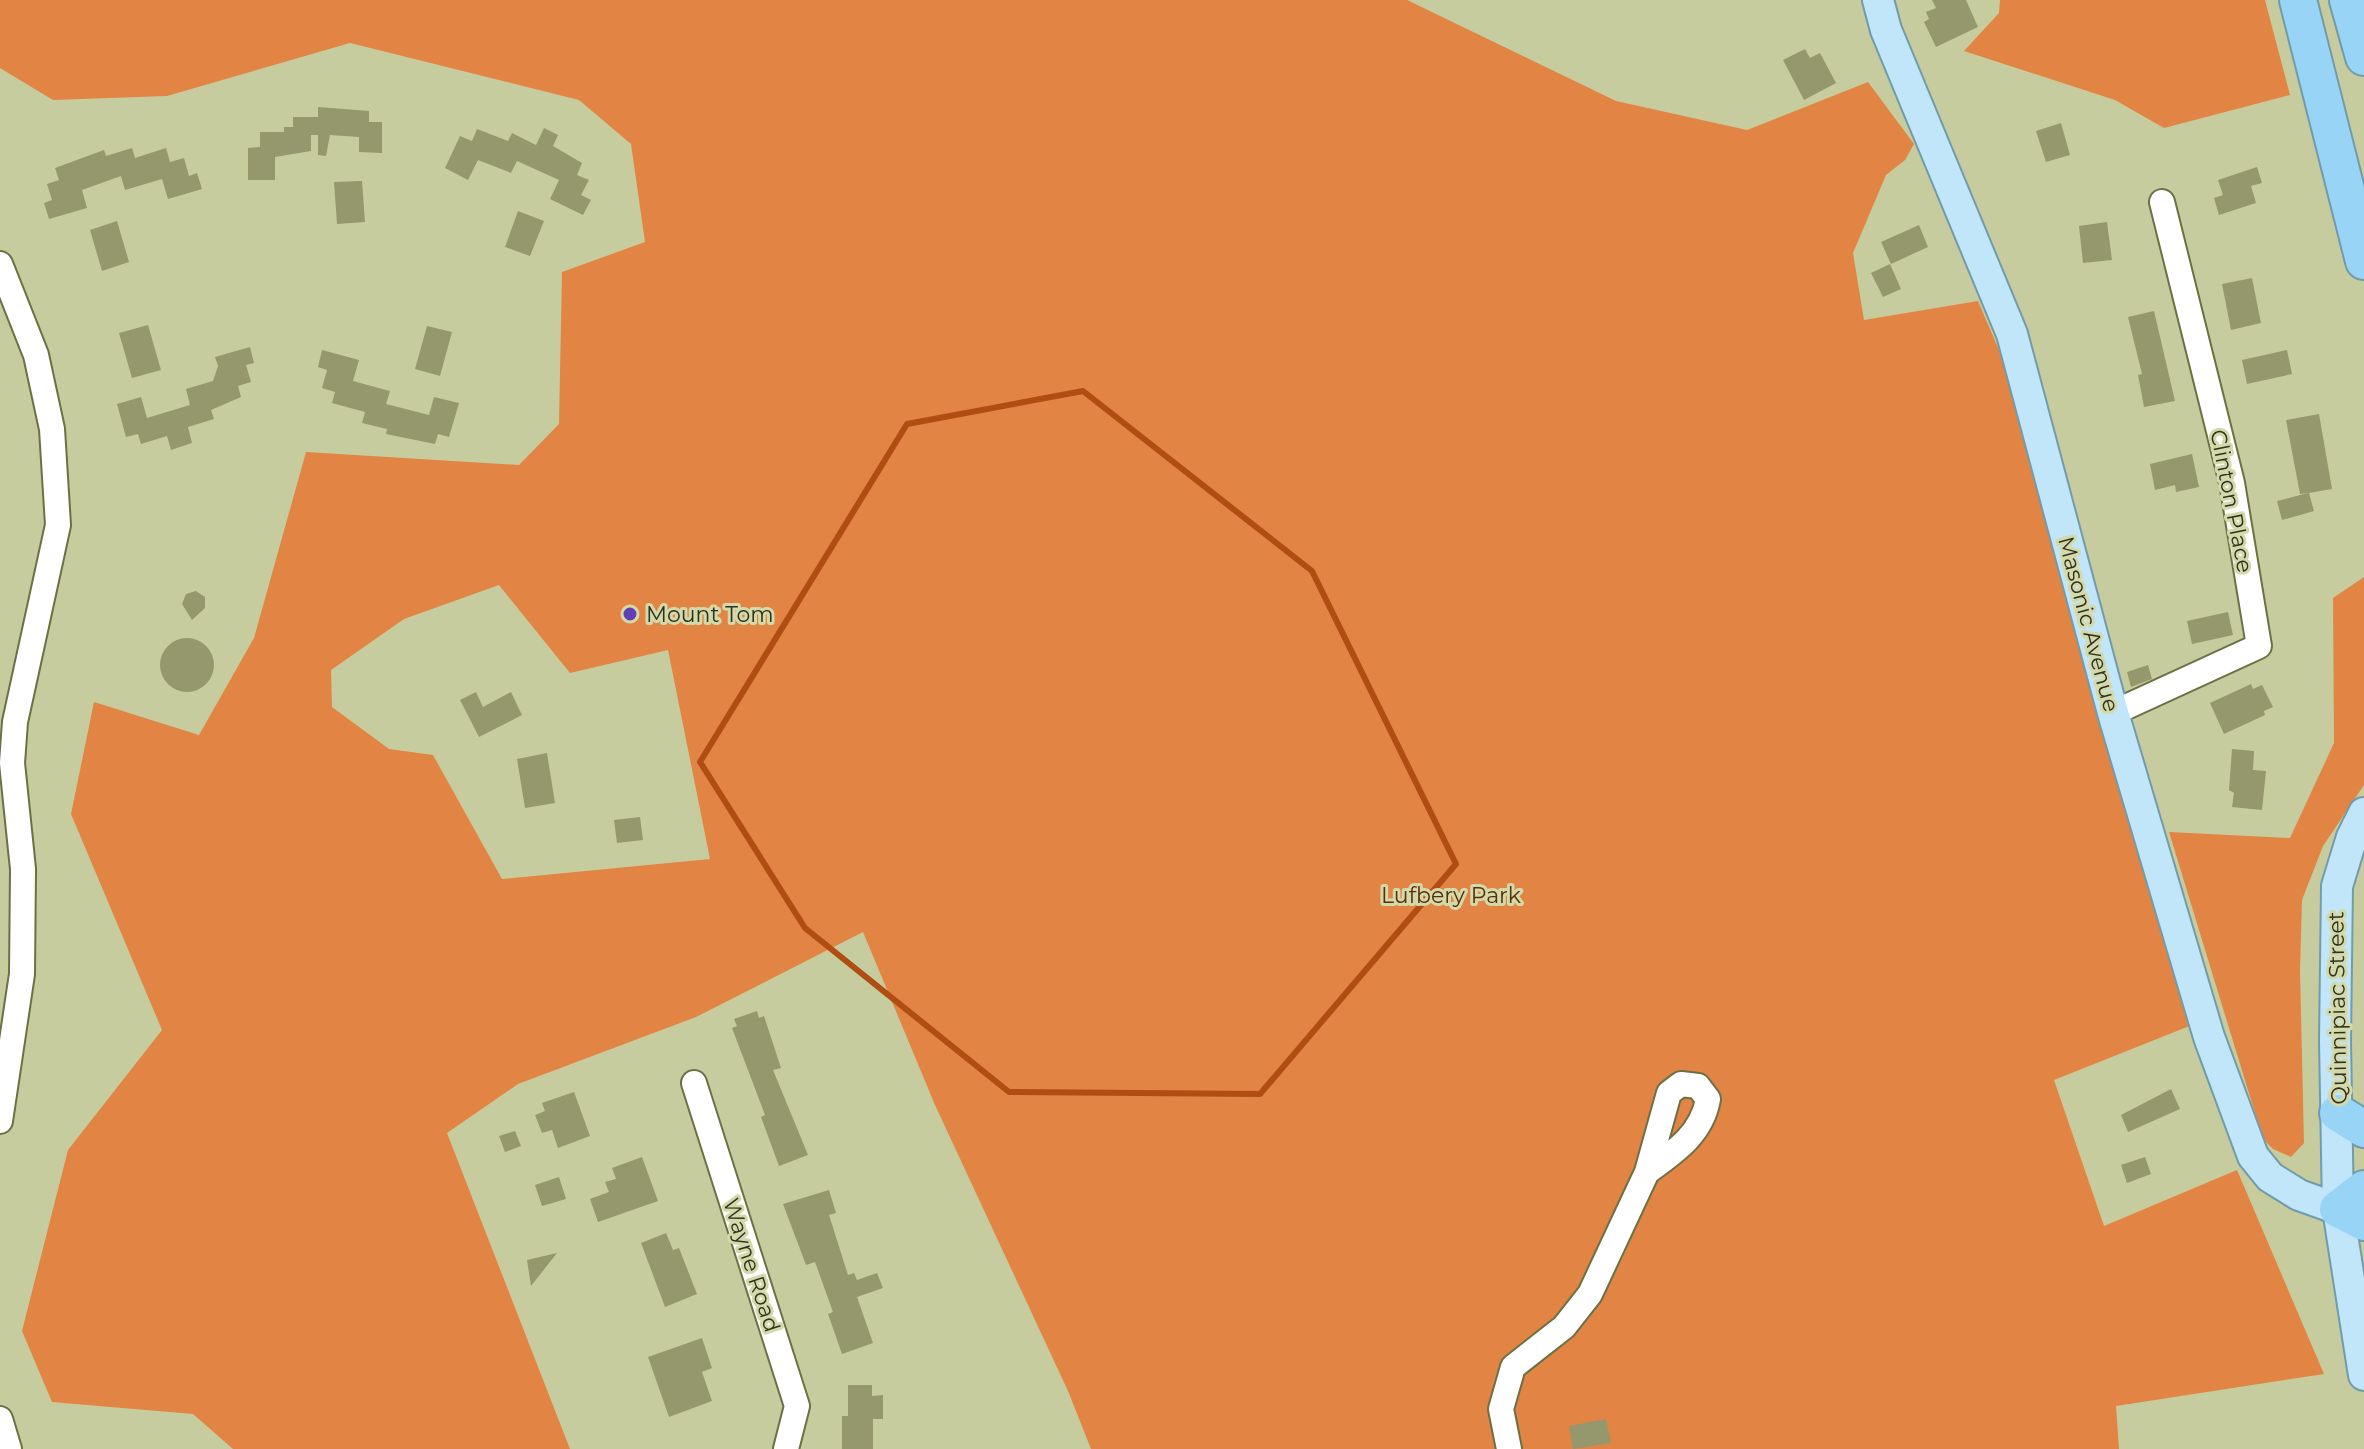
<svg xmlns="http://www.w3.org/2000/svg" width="2364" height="1449" font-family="Montserrat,sans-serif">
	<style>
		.green { fill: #e28443; fill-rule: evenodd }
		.building { fill: #94986c }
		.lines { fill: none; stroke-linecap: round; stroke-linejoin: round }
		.minor-casing { stroke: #6c7045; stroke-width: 28 }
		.major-casing { stroke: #739baa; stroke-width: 34 }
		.highway-casing { stroke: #739baa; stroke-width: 40 }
		.minor { stroke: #fff; stroke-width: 24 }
		.major { stroke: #c1e5f9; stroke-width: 30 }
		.highway { stroke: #98d4f5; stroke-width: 36 }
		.marked { fill: none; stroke: #b04d12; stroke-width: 6; stroke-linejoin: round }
		.poi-dot { fill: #643eb6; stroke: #d4d9aa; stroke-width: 3 }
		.labels { text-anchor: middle; stroke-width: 6; stroke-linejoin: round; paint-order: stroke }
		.street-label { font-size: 22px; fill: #2f311f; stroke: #d4d9aa }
		.poi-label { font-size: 22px; fill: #2f311f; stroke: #d4d9aa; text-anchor: start }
		.park-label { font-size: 22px; fill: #5a2e0d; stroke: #d4d9aa }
	</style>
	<rect width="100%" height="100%" fill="#c7cc9e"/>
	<path class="green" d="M0,0H1407L1616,101L1747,130L1868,82L1914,144L1905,160L1886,175L1853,253L1864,320L1978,301L1999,350L2192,1025L2054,1080L2104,1226L2237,1170L2324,1374L2116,1406L2119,1449H1091L1068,1391L935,1105L863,932L696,1017L518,1084L447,1133L570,1449H233L193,1414L52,1402L22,1331L68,1150L162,1030L71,814L94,702L199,735L254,638L306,452L519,465L559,424L562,272L645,242L631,144L579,100L350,43L167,96L53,100L0,68ZM499,585L570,673L668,650L710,859L502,879L433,755L389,749L332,707L331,670L404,619Z
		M2000,0H2265L2290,95L2164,128L2115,100L1964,51L1999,13Z
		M2364,577V785L2323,846L2302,900L2300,970L2304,1143L2291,1157L2273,1149L2263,1139L2169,832L2290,838L2334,743L2333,598Z"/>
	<path class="building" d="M1932,0H1966L1978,27L1936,47L1924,22L1929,19L1926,12L1936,8Z
		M1805,49L1810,58L1820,53L1836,83L1804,100L1783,60Z
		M318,107L369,111V122H382V153L359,152V137L330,135L326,156L318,155V135H311V151L275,157V180H248V148L260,147V132H284V127H293V117H318Z
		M2061,123L2070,155L2046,162L2036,131Z
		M544,128L558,135L553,146L582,163L577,175L589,180L581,195L591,200L583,215L550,199L559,180L517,161L511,173L478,160L468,180L445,168L460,136L472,141L477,129L508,141L512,133L536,145Z
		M132,148L135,158L166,148L170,162L184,158L189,176L197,173L202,189L168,199L162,179L125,190L121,176L82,190L87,208L49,219L44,203L52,200L47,184L59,180L55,168L104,150L106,156Z
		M2257,167L2262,183L2251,186L2256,203L2219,215L2214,198L2223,195L2218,180Z
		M362,181L365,222L337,224L334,182Z
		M518,211L544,221L530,256L505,247Z
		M117,221L129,262L102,271L90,230Z
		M2107,222L2112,260L2083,263L2079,226Z
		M1919,225L1928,247L1891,264L1881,242Z
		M1890,264L1901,289L1883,297L1871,273Z
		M2252,278L2261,323L2231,330L2222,284Z
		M2154,311L2175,401L2144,407L2138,375L2142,374L2128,317Z
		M148,325L161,370L132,378L119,333Z
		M427,326L452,332L440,376L415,369Z
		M250,347L254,363L246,365L251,382L238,386L241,397L211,410L214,419L188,427L192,443L171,450L167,436L141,444L138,434L126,437L117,404L141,397L147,418L190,405L186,389L213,381L218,366L215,357Z
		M322,350L359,360L353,381L390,391L386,404L429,415L434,397L459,403L449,437L438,434L435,444L386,434L387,429L362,423L365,412L332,403L335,392L322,388L327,370L318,367Z
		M2287,350L2292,374L2247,384L2242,360Z
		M2319,414L2332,489L2309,493L2314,511L2282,520L2277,501L2308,493L2300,494L2286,420Z
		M2192,454L2199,487L2176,492L2175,485L2155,490L2150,464Z
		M196,591L205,597V608L192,620L182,604L186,594Z
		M2228,612L2233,635L2192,644L2187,621Z
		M160 665a27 27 0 1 1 54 0a27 27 0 1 1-54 0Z
		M2148,665L2152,679L2131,687L2127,672Z
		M2251,684L2253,689L2262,685L2273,707L2264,711L2265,715L2224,734L2210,703Z
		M476,692L483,707L511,692L522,715L479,737L460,700Z
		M2232,749L2254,751L2253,770L2266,771L2262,810L2232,807L2234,793L2229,790Z
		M547,753L555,803L525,808L517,759Z
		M640,817L643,840L617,843L614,820Z
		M757,1011L759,1018L764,1016L781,1068L773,1070L808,1155L779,1166L761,1117L765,1115L732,1028L737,1026L734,1019Z
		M2171,1089L2180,1109L2128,1132L2121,1115Z
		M574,1092L590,1136L558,1148L552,1130L542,1133L535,1115L545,1111L542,1103Z
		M515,1131L521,1146L505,1152L499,1136Z
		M642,1157L658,1201L598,1222L590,1199L609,1192L605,1182L616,1179L612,1168Z
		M2145,1157L2151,1174L2127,1183L2121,1165Z
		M559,1177L566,1199L542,1206L535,1185Z
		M829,1190L836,1213L829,1215L848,1275L854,1273L857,1280L877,1273L883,1288L857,1297L873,1343L842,1354L828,1314L833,1312L815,1262L806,1265L783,1204Z
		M666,1233L673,1250L679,1248L697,1294L665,1307L641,1243Z
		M557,1253L531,1286L527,1260Z
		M702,1338L712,1368L702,1372L712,1401L669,1417L648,1357Z
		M848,1385H872V1396L883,1395V1419H873V1449H842V1416H848Z
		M1606,1419L1611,1443L1573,1449L1569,1426Z"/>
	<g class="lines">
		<defs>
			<path id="minor" d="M0,264L36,355L52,429L58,525L15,722L12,763L23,869L22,974L0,1121
				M2113,713L2259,646L2232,483L2162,202
				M694,1083L797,1406L786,1449
				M0,1419L9,1449
				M1509,1449L1501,1409L1513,1367L1564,1327L1590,1294L1647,1172L1669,1093L1681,1084L1698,1086L1708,1099C1702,1134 1675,1152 1647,1172"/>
			<path id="major" d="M1878,0L1886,30L2012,334L2113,713L2209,1037L2253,1156L2270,1177L2299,1195L2338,1209
				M2364,813L2352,837L2337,886L2335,1041L2338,1209L2364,1375"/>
			<path id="highway" d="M2298,0L2364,261
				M2348,0L2364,57
				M2338,1113L2364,1129
				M2364,1189L2338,1209L2364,1222"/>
		</defs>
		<use href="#minor" class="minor-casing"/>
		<use href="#major" class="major-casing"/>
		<use href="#highway" class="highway-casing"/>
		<use href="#minor" class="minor"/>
		<use href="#major" class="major"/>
		<use href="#highway" class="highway"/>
	</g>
	<path class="marked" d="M1083,391L1312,571L1456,864L1260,1094L1009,1092L805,928L700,762L907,424Z"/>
	<circle class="poi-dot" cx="630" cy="614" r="8"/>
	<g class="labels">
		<g class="street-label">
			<text transform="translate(2232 501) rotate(79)" y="8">Clinton Place</text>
			<text transform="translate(2089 624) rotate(75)" y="8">Masonic Avenue</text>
			<text transform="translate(2337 1008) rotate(-91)" y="8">Quinnipiac Street</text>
			<text transform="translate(752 1265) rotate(72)" y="8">Wayne Road</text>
		</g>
		<g class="poi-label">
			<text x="646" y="622">Mount Tom</text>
		</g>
		<g class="park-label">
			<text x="1451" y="903">Lufbery Park</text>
		</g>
	</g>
</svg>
